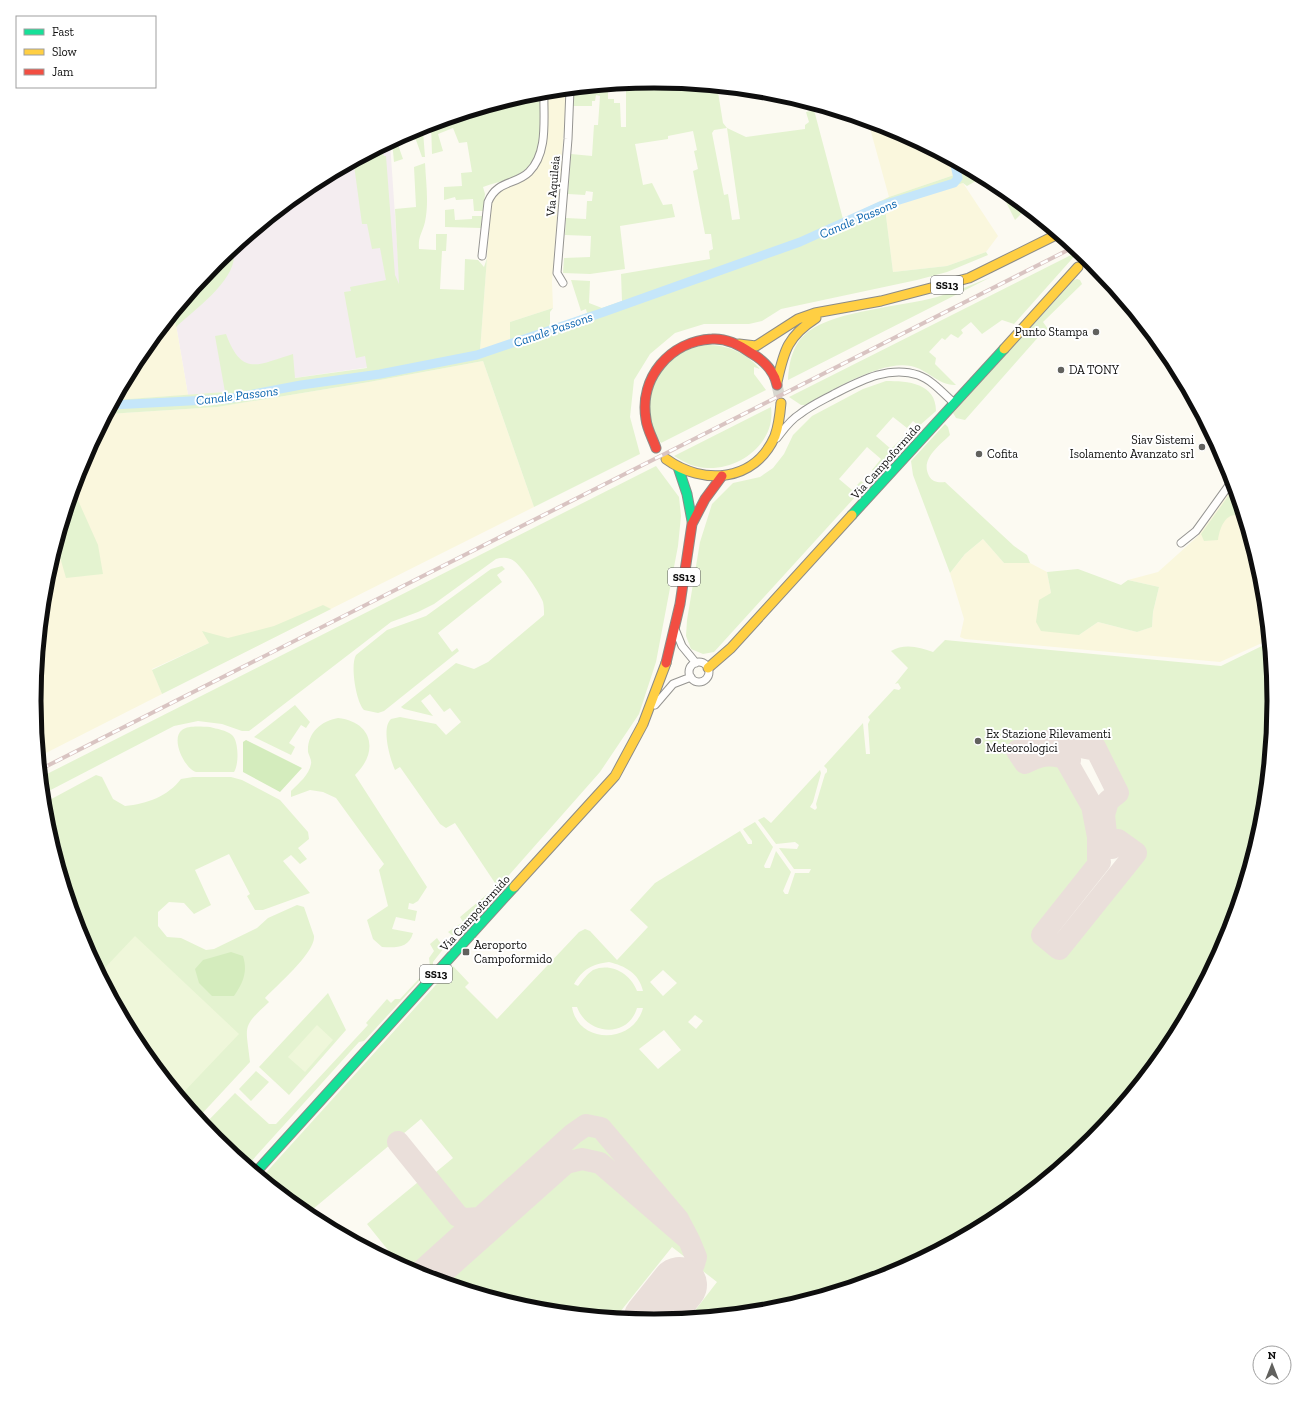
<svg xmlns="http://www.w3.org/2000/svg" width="1308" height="1401" font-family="'Zilla Slab',serif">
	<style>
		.industrial { fill: #f4edf0 }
		.farmland { fill: #faf7dd }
		.green { fill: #e4f3d0; fill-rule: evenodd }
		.forest { fill: #d4ecbd }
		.pitch { fill: #eff7da }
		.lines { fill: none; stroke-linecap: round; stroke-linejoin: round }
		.canal { stroke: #c5e6fa; stroke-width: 9 }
		.taxiway { stroke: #eadfda; stroke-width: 22 }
		.runway { stroke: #eadfda; stroke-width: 56 }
		.primary-tunnel { stroke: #d8d7d0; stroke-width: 11; stroke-dasharray: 11 5.5; stroke-linecap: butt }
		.street-casing { stroke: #959491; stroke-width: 9 }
		.fast-casing { stroke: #8c8b87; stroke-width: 11 }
		.slow-casing { stroke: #8c8b87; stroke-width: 11 }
		.jam-casing { stroke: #8c8b87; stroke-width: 11 }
		.street { stroke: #fffefd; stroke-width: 7 }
		.fast { stroke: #16e098; stroke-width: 9 }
		.slow { stroke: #ffcf43; stroke-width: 9 }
		.jam { stroke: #f24e42; stroke-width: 9 }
		.rail-casing { stroke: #d9c4c2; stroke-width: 4 }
		.rail { stroke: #fff; stroke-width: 2.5; stroke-dasharray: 8; stroke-linecap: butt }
		.poi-dot { fill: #61615e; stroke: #fff; stroke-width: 1.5 }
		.labels { text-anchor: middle; stroke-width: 4; stroke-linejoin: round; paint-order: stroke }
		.shield { fill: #fff; stroke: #565656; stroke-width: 1 }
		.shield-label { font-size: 11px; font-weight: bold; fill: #0e0e0e }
		.street-label { font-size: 12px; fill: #0e0e0e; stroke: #fff }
		.poi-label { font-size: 12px; fill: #0e0e0e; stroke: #fff; text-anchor: start }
		.water-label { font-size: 13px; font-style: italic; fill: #0964af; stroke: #fff }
		.rim { fill: none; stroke: #0e0e0e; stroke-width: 5 }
	</style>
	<rect width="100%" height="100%" fill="#fcfaf2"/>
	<path class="industrial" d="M390,142L405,362L294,378L225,392L188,395L174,313L216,262L310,185Z"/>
	<path class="farmland" d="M567,89L552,282L553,308L510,322V341L480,351L491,203L493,197L506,187L531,175L541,162L546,138L547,91Z
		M868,121L891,128L949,159L954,175L889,197Z
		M963,183L998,236L986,252L947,266L893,272L885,208Z
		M174,313L188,395L115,400L139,356Z
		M483,361L534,507L221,664L209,643L152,669L162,694L40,756L34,700L46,579L81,463L108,414L217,407L369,382Z
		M1234,486L1262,580L1266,623L1260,627L1262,643L1220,662L965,639L960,637L964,619L950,573L965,554L983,539L1004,563H1030L1047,572L1051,593L1079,635L1098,622L1137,632L1152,627L1153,612L1159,587L1128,580L1158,572L1197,537Z"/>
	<path class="green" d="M654,81L731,88L732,90L718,92L723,123L727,128L746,137L805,129V125L809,122L806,112L814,110L843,219L889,197L954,175L949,159L983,177L967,186L963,183L885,208L893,272L947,266L986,252L988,255L947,272L917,280L781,309L762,321L749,324H704L675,333L650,354L634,380L630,417L640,454L534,507L483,361L369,382L217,407L108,414L115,400L225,392L215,336L226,334C242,377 257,365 293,354L295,378L367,368L365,356L356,358L344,292L351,291L350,287L386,280L380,248L372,249L367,224H362L354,165L346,166L380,148L384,156H386L395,275L399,284L395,209L416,207L414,167L425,163C426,182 429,203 425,222C422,234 418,236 419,249L436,250V234H447L446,251H442L440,289L464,290L465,259L478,260L484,267L487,258L480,351L510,341V322L553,308L550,312V327L587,313L586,309L581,311L571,280L590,281L589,303L602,308L622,301L621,274L710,259L709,251L713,249L711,234H705L693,171L698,169L694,151L697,150L693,131L668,136V139L635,144L643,185L652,183L663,205L672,204L675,217L620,226L625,269L590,274L563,273L564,258L590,257L591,236L565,235L566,218L586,219L587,201H592L593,192L586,191L585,195L568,194L571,154L592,156L594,125H598L600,96L596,95L595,101H592V106H573V88H580L582,94L600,88L601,86L608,90V99H614V103H620L621,127H626V83ZM727,128L740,219L732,220L728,194L724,195L712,133L714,130Z
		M533,92H542C541,116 546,151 526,169C515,179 497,182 483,187L485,194L483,211H474L473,199L456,200L455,197L444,200V187L462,186L461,173L472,172L467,142L459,143L453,128L438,134L443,151L432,154L431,124Z
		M420,128L423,131L425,157H422L416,140L410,139L407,133Z
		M396,139L403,159L394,162L392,141Z
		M997,184L1027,208L1015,220Z
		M454,209L455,220L472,219V216H482L481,228L445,227V210Z
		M1079,251L1014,324L1002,320L982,334L971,322L961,330L963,333L958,338L951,334L945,340L942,338L929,352L936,358L935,364L956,385C939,386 927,369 911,366C880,360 832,391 805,405H801L789,397Z
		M234,255C235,281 194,310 176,327L174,313L216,262L222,257Z
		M991,277L788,380C789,361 793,343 809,331C838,310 901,307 937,297C956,291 974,284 991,277Z
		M1077,279L1080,280L1082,284L1043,322L1048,329L1041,334L965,420L956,418L953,413L1074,280Z
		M706,345C728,345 745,352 760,369L754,367V374L766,390L661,443C658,438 654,432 652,426C640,385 666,351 706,345Z
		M886,381C908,381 936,383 936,411L919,426L913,421L907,428L893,417L876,436L891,449L903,437L907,440L877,473L872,470L881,459L867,447L839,479L852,490L861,481L866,485L714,652L703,654L691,649L686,636L687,620L700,542L712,504L733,483L760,477L773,468L784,454L793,435L812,416L863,389Z
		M771,407C776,442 741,469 708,468C695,468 685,463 674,456Z
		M945,424L948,427L950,435C939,446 920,459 929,476C932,482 939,483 945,482L1014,546L1027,555L1030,563H1004L983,539L965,554L950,573L913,475L911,461Z
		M656,466L679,497L681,516L678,546L656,662L639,714L600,772L456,935L453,936L448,932L463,922L460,917L497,886L455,823L446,828L440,824L400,767L395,770C390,759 381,728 391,719L400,717L436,724L446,735L461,722L450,708L444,712L430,694L421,701L433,716L404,709L401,707L456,663L474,669L488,662L544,615C544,611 544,606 543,602C540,593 522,567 514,561C509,557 502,557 496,559L434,604L418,612L391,622L249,731H242L222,724L198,721L174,726L43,794L41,777Z
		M1234,488L1246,527L1244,525L1243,516C1226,510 1220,527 1218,540L1204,541L1201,534Z
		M73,489L98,545L103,574L66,578L58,550L59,537Z
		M502,566L505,569L497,575L502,582L438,633L452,652L457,648L459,651L384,711L378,713L364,710C356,702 350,665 356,655L387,630L426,616L491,569Z
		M1078,569L1121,585L1128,580L1159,587L1153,612L1152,627L1137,632L1098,622L1079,635L1041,631L1036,622L1039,600L1051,593L1047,572Z
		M323,605L331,609L162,694L152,670L209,643L202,631L228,638L274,626Z
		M1266,623L1268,640L1262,643L1260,627Z
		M945,640L1221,666L1268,643L1274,701L1262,822L1227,938L1169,1045L1092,1139L998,1216L891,1273L775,1309L690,1317L717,1282L672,1247L616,1317L533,1309L423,1275L579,1136L591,1131L602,1137L674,1221L682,1218L603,1122L582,1119L476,1216L469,1219L464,1218L430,1177L453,1158L421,1119L307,1214L262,1177L453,966L469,983L465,987L497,1019L579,932L585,929L590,931L617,960L648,927L630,910L655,883L740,831L748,844H752V841L743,829L755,822L773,847L764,866L765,868H770L776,851L791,872L783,891L785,894H788L795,873H809L811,869H794L779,848L797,849L799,845L795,842L776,844L758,820L764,817L771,823L820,770L821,773L813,802L810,807L815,810L817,808L816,804L825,774L827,772V769L824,766L863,723L866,754H870L868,724L870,720L868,717L894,689L899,690L901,688L898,683L895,684L908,668L891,651C904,643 920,647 933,652ZM1048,741L1091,749L1095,747L1118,793L1108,801L1104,815L1107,843L1112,848L1118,840L1136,853L1059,949L1042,935L1100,862L1098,859V837L1092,806L1068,762L1070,760C1053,753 1041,755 1025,762L1017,751L1033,743ZM609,962C625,966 639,973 643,991H637C631,974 611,962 593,970C587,974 582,981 578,986L574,984C583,969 592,964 609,962ZM663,970L677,983L663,996L650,982ZM572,1007H577C587,1035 628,1039 637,1008H643C633,1045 578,1044 572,1007ZM695,1015L703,1021L696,1029L688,1022ZM664,1030L681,1050L658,1069L639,1049Z
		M295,705L310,722L306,728L301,725L289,743L295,747L291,755L254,737Z
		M338,718C373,722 379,752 355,775L427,887L418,901L413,904L409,903L408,909L417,911L415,921L396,917L392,929L413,933C409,948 396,948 382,947L373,939L367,920L388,906L379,870L384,864L336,798L323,792L310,790L291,797V791C299,783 309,775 311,764C312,760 309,756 308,752C307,733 321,721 338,718Z
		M210,727C217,729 226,730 232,735C239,741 239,765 234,772H196C185,769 170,739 182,730C189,725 202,727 210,727Z
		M96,775L102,777L113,799L125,806C147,804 168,796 181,779L193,777H231L242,780L280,800L308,832L309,839L298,848L307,859L300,864L291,855L283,861L310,893L263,910H255L247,896L250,894L229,854L195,870L211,905L194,914L184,903L169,902L158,912V926L167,937L181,938L206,950L214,949L257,928L268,918L297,905L304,907L314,936C316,952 276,986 265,998L269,1002C241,1028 246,1025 250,1062L198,1118L138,1045L81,938L46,821L44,803Z
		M437,938L444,948L433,962V966L364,1041L359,1042L248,1165L215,1139L204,1125L235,1093L269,1124H276L368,1025L366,1023L387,999L391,1003L395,999H400L430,967L429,958L434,951L430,944Z
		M328,993L346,1030L289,1095L259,1067Z
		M256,1071L269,1082L251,1101L239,1089Z
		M423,1178L461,1223V1229L451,1239L413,1271L400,1265L367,1224Z"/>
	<path class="forest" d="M246,740L302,768L280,792L243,772V742Z
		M231,952L243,956C248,972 243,983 234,996H212L199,983L195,969L203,960Z"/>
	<path class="pitch" d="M135,936L239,1034L180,1096L138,1045L100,973Z
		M317,1025L333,1040L305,1072L288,1057Z"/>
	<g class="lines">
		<path class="canal" d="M112,405L227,399L301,385L380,374L477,355L604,312L800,242L880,206L954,183L958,178L954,161"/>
		<path class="taxiway" d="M1049,741L1091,749L1095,747L1118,793L1108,801L1104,815L1107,843L1112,848L1118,840L1136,853L1059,949L1042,935L1100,862L1098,859V837L1092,806L1067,762L1070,760C1054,753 1041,754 1025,763L1017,751L1033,743Z
			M398,1142L458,1216L464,1219L480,1218
			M418,1274L573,1134L586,1125L601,1128L678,1219L689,1240
			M436,1279L566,1163L582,1159L600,1163L689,1240L696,1257L694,1264L679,1285"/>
		<path class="runway" d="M651,1320L679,1285"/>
		<path class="primary-tunnel" d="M777,385L781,403"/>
		<defs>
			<path id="street" d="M482,256L488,202C497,180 516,185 529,172C549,152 543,117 544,91
				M563,283L557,273L568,139L570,89
				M777,438C784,429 790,420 800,414C810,406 823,400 834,394C860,381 889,365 918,375C932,380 943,393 954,403
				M1181,543L1196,531L1232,481
				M675,629L682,646L696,663
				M689 672a10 10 0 1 1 20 0a10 10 0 1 1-20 0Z
				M655,705L673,684L691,677"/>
			<path id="fast" d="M678,467L687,494L692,521
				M852,515L1004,349
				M256,1172L514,887"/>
			<path id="slow" d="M739,344L756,346L798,319L815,313L881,301L969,278L1058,234
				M1004,349L1078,267
				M777,382C784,350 788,336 816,318
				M666,459C703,486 755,482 775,436C779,425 780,414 781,403
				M708,668L731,648L852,515
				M514,887L615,776L643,724L666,663"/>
			<path id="jam" d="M656,448C653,439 647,429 646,419C639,378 670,341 712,339C726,338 740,345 751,353C763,360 774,370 777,385
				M666,663L680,604L692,524L705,499L722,476"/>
		</defs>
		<use href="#street" class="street-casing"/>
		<use href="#fast" class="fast-casing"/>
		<use href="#slow" class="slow-casing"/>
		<use href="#jam" class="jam-casing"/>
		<use href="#street" class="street"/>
		<use href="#fast" class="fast"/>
		<use href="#slow" class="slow"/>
		<use href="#jam" class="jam"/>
		<defs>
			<path id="rail" d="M41,769L1074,247"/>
		</defs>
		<use href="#rail" class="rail-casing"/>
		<use href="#rail" class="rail"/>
	</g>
	<g class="poi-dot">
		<circle cx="1096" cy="332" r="4"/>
		<circle cx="1061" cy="370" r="4"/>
		<circle cx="1202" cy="447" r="4"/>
		<circle cx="979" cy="454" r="4"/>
		<circle cx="978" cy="741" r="4"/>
		<rect x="462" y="948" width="8" height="8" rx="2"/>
	</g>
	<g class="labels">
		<g class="shield">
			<rect x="931" y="276" width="32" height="18" rx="3"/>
			<rect x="668" y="568" width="32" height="18" rx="3"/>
			<rect x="420" y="965" width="32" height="18" rx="3"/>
		</g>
		<g class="shield-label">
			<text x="947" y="289">SS13</text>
			<text x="684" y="581">SS13</text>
			<text x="436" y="978">SS13</text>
		</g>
		<g class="street-label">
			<text transform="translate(553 186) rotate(-85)" y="4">Via Aquileia</text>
			<text transform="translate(886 461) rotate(-48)" y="4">Via Campoformido</text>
			<text transform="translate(475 913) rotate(-48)" y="4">Via Campoformido</text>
		</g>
		<g class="poi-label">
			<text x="1088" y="336" text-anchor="end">Punto Stampa</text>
			<text x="1069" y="374">DA TONY</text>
			<text x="1194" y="444" text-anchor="end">Siav Sistemi<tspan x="1194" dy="14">Isolamento Avanzato srl</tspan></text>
			<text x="987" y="458">Cofita</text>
			<text x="986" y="738">Ex Stazione Rilevamenti<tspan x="986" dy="14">Meteorologici</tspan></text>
			<text x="474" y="949">Aeroporto<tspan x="474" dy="14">Campoformido</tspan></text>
		</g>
		<g class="water-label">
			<text transform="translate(858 218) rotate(-23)" y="5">Canale Passons</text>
			<text transform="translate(553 329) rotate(-19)" y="5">Canale Passons</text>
			<text transform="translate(237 395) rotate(-7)" y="5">Canale Passons</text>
		</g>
	</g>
	<path d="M0 0H1308V1401H0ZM41 701a613 613 0 1 1 1226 0a613 613 0 1 1-1226 0Z" fill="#fff" fill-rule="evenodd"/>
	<path class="rim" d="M41 701a613 613 0 1 1 1226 0a613 613 0 1 1-1226 0Z"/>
	<rect x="16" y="16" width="140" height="72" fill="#ffffff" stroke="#9f9f9f"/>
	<rect x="24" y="29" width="20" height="6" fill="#16e098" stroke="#9f9f9f"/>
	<text x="52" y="36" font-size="12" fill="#0e0e0e">Fast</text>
	<rect x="24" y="49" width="20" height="6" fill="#ffcf43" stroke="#9f9f9f"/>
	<text x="52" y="56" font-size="12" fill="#0e0e0e">Slow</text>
	<rect x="24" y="69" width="20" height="6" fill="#f24e42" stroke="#9f9f9f"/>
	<text x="52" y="76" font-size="12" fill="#0e0e0e">Jam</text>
	<g transform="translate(1272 1365)"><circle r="19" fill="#ffffff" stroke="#9f9f9f"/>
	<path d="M0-3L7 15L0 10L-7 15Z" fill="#61615e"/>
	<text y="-6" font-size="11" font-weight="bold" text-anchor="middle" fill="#0e0e0e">N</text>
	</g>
</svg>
